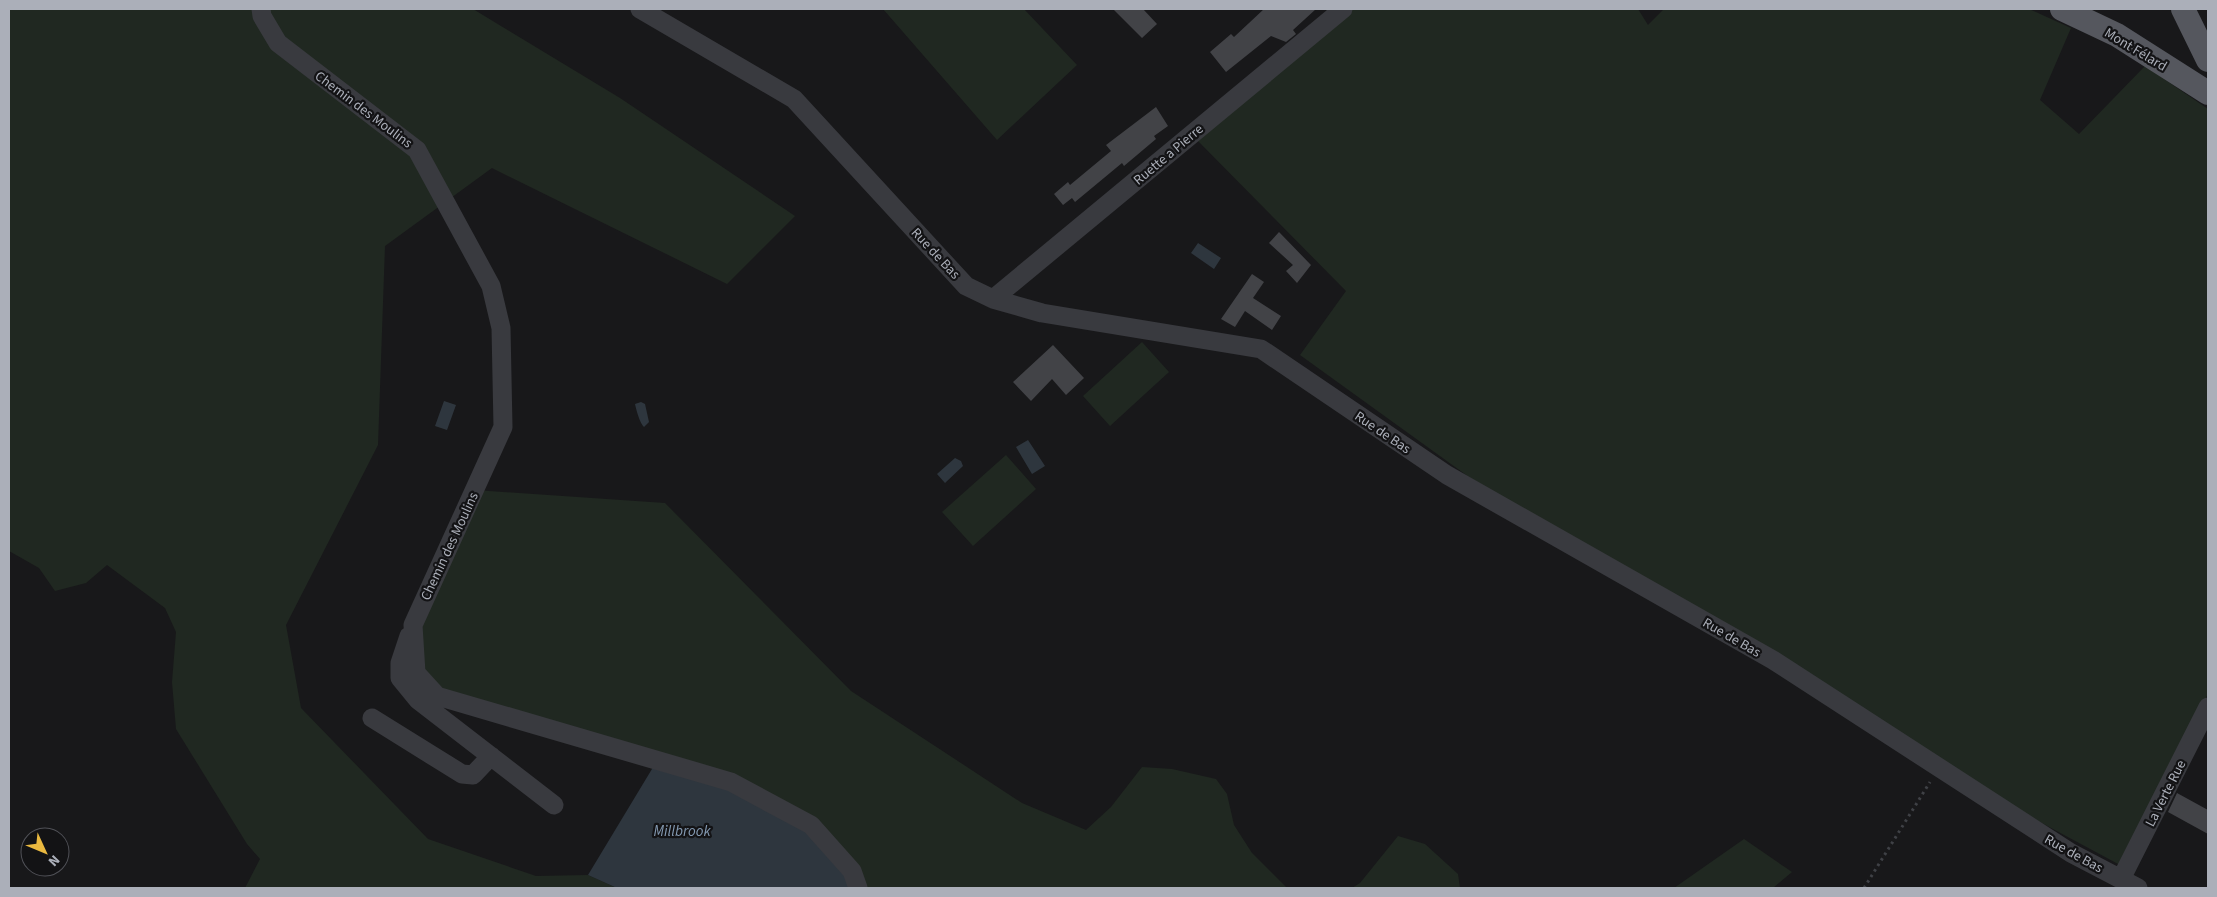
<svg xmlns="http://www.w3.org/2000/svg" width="2217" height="897" font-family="'Source Sans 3',sans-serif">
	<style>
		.green { fill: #202821 }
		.water { fill: #2e363e }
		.building { fill: #424347 }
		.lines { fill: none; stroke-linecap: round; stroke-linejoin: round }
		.path { stroke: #3f4146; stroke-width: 3; stroke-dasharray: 2.5 4; stroke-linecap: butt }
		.minor { stroke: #393a3f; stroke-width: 19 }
		.major { stroke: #55575e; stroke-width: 24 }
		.labels { text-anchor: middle; stroke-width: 4.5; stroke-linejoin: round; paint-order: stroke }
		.street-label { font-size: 14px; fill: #abafb9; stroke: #131315 }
		.water-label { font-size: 15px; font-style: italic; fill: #849ab2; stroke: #131315 }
	</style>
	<rect width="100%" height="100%" fill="#18181a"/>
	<path class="green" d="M9,9H473L620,98L795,216L727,284L492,168L385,246L378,445L286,625L301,708L428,839L536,876L588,875L617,888H245L260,859L247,844L176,729L172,682L176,632L165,608L107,565L86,583L55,591L39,568L9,551Z
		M883,9H1024L1077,65L997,140Z
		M1353,9H1638L1648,25L1664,9H2029L2071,28L2040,100L2079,134L2145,66L2208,109V694L2120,865L2008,805L1469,477L1300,355L1346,291L1195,138Z
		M1142,342L1169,372L1110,426L1083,396Z
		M1006,455L1036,489L973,546L942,512Z
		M475,490L665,503L851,691L1022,803L1086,830L1111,807L1142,767L1172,769L1216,779L1227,794L1234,825L1252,853L1287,888H856L731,782L437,696L416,673L413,625Z
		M1398,836L1425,844L1458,874L1460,888H1352L1360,883Z
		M1744,839L1792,872L1773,888H1674Z"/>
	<path class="water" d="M1198,243L1221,258L1214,269L1191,253Z
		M444,401L456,405L447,430L435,426Z
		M641,402L645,404L649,422L644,427C640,424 636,409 635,404Z
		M1028,440L1045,466L1032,474L1016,447Z
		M955,458L961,461L963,466L945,483L937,474Z
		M655,764L740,787L811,825L856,888H617L588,875Z"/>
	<path class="building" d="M1113,9H1143L1157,24L1142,38Z
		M1264,9H1316L1293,30L1296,34L1286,42L1271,36L1226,72L1210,52L1231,34L1234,37Z
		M1156,107L1168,126L1154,136L1156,139L1124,166L1122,163L1075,202L1072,198L1063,205L1054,194L1068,182L1070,185L1111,151L1106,145Z
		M1279,232L1311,265L1297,283L1286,271L1293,265L1269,243Z
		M1252,274L1264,282L1253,298L1281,316L1272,330L1245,311L1235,327L1221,319Z
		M1053,345L1084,378L1066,395L1052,379L1031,401L1013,382Z
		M2177,793L2208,810V834L2168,812Z"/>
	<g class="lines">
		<path class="path" d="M1864,888L1930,782"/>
		<path class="minor" d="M261,9L262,16L278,43L417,150L491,286L501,328L503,427L413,625L416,673L437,696L731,782L811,825L852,871L858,888
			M640,9L794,99L966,286L993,299L1042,313L1261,349L1447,475L1773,660L2071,853L2138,888
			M993,299L1343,9
			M409,636L400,663V678L418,700L554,805
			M372,718L462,774L473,775L491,756
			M2121,879L2208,707"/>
		<path class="major" d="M2062,9L2117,35L2208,93
			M2183,9L2208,60"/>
	</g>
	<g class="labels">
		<g class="street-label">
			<text transform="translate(2136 49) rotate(31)" y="5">Mont Félard</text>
			<text transform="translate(364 109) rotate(37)" y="5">Chemin des Moulins</text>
			<text transform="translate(1168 154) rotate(-40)" y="5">Ruette a Pierre</text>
			<text transform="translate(936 253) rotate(47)" y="5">Rue de Bas</text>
			<text transform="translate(1383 432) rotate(34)" y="5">Rue de Bas</text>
			<text transform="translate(449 546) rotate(-65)" y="5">Chemin des Moulins</text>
			<text transform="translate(1732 637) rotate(30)" y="5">Rue de Bas</text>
			<text transform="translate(2165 793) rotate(-63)" y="5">La Verte Rue</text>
			<text transform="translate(2074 853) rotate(29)" y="5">Rue de Bas</text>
		</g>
		<g class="water-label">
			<text x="682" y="836">Millbrook</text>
		</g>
	</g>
	<rect width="2217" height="897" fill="none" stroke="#abafb9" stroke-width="20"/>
	<g transform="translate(45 852) rotate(134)"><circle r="24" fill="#131315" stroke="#505157"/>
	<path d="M0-4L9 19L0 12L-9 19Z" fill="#eab940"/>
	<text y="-8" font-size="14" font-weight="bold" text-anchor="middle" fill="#abafb9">N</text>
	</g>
</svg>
